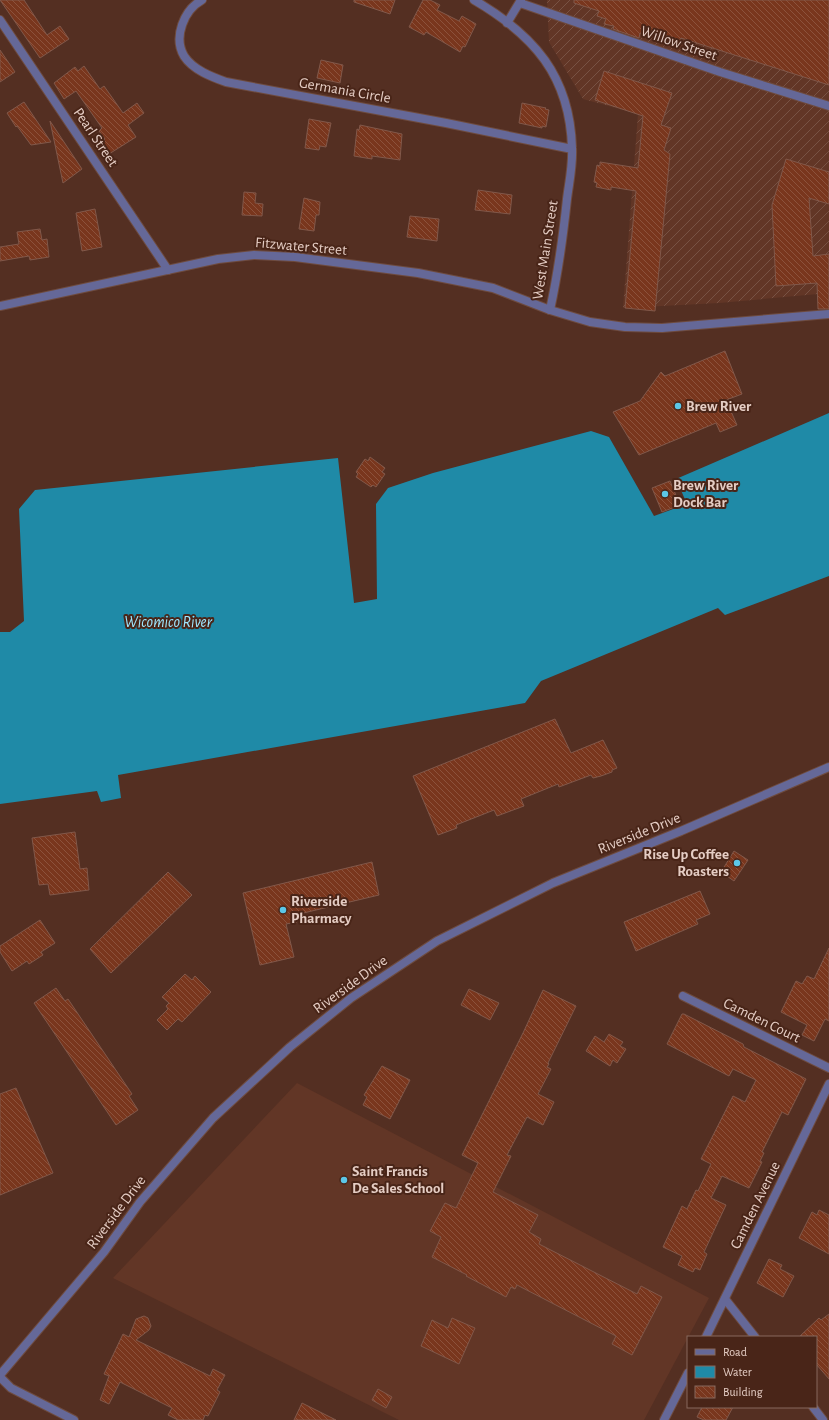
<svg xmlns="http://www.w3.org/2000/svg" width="829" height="1420" font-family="'Alegreya Sans',sans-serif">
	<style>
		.built { fill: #623626 }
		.industrial { fill: url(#industrial-furrows) }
		.water { fill: #1f8aa7 }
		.building { fill: url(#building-back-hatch); stroke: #81584a }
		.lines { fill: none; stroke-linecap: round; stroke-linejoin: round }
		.minor-casing { stroke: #6e4b3f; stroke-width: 10 }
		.tertiary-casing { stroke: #6e4b3f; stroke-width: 10 }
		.minor { stroke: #656898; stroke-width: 8 }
		.tertiary { stroke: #656898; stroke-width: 8 }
		.poi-dot { fill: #5cc7e8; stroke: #492518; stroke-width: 1.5 }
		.labels { text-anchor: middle; stroke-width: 4; stroke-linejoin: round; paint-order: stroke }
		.street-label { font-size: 15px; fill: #e5cdc4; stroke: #492518 }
		.poi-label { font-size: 15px; font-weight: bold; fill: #e5cdc4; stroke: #492518; text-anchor: start }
		.water-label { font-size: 16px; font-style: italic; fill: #9ee7ff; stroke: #492518 }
	</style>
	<defs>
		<pattern id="industrial-furrows" width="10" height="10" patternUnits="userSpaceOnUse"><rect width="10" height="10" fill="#623626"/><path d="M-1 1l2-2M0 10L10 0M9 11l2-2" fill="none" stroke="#785244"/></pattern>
		<pattern id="building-back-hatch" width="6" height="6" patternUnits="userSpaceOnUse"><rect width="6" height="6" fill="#79361d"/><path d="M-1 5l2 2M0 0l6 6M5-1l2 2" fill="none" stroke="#8c523c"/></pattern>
	</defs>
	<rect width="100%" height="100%" fill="#542f22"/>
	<path class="built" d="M297,1083L709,1298L644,1420H399L113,1278Z"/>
	<path class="industrial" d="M547,0H829V293L719,303L623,308L638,114L583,99L549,42Z"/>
	<path class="water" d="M829,413V576L725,615L718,608L541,681L525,703L118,775L121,798L101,802L97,791L0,804V632H10L24,621L19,509L35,490L338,458L354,603L377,599L376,504L388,488L433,473L591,431L609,437L654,516L687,504L676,479Z"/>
	<path class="building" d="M0,0H24L47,35L60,26L69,39L40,58Z
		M354,0H395L390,14L354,2Z
		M423,0H430L440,5L437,10L459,21L462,16L476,24L465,47L463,46L460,52L426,32L424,35L409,27Z
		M574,0H829V85L681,38L680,40L646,29L644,34L640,33L639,38L613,29L614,26L604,24L606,19L597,16L599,11L574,3Z
		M0,50L15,72L0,82Z
		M321,60L343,65L340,83L317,78Z
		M84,66L100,89L104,86L123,113L137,103L144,113L128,125L136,137L109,154L101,142L105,139L99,131L102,128L76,91L64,99L54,83L75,67L78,71Z
		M604,71L672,93L661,125L671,128L664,150L670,154L655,311L625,308L636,191L611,187V190L596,187L597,183L594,182L597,165L600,166V162L638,168L643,116L595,100Z
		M24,102L51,142L31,145L17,126L16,127L7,113Z
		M522,103L546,108L545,109L549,110L546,127L542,126V128L519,123Z
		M309,119L331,123L326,147L320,146L319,150L305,148Z
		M50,121L82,169L63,183Z
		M360,125L402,134L400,160L372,156V159L354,156L357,129L359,130Z
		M786,159L829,172V204L809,198L813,256L829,254V309H818L817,283L776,286L772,205Z
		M478,190L512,195L510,214L475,210Z
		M244,192L256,193L255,203L263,204L262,216L242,215Z
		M304,198L320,202L319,215H316L314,231L299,229Z
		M95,209L102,247L82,251L76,213Z
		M410,216L439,219L437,241L407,237Z
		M40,229L42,240L47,239L49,257L30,260L29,256L0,261V247L19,244L17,232Z
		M725,351L742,394L726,400L737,425L720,432L716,423L639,455L613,412L640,401L661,372L665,376Z
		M370,457L385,468L382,472L385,474L376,487L373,485L371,487L356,477L358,474L356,472L365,459L368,461Z
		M670,481L680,505L662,512L652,488Z
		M555,719L571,753L603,740L617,768L612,770V772L601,776L593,778L591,775L559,787L558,784L521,799L524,806L497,816L494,810L456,825L457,828L438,835L413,776Z
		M75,832L80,869L87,868L89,890L50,895L48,884L39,885L32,838Z
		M734,851L748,860L734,881L721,872Z
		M372,862L379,895L295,915L297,922L286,924L294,957L260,965L243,893Z
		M168,872L192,895L111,973L90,949Z
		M700,891L710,914L696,920L698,924L636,951L624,922Z
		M40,920L55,943L41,952L43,955L29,964L27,961L12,971L0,952V946Z
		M829,948V1021L825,1019L814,1041L802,1035L807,1025L781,1012L796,981L802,984L807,976L814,979Z
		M185,974L192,980L195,976L211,992L182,1022L178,1019L167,1030L157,1020L168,1009L166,1006L169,1003L162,997Z
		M56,988L65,1001L68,999L132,1094L129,1096L138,1110L116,1125L34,1003Z
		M469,989L499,1003L490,1020L461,1005Z
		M543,990L576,1006L548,1063L549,1064L547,1067L551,1069L538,1094L554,1102L543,1125L527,1117L507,1155L511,1156L493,1192L538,1215L529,1232L541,1239L539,1244L637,1294L641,1286L662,1297L632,1355L612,1344L616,1336L517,1285L515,1289L511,1287L506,1297L466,1276L467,1275L432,1257L441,1237L430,1231L445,1203L456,1208L478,1163L462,1155L523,1033Z
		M682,1014H684L743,1044L744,1047L806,1079L788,1115L782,1112L762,1152L764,1153L760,1161L762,1162L749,1188L722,1176L711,1198L726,1205L704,1252L707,1254L700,1270L695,1268L693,1272L678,1265L682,1256L663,1247L682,1206L687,1209L696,1190L698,1191L711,1164L701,1159L733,1096L745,1102L756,1080L733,1069L729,1076L667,1044Z
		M609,1034L623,1042L620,1046L626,1049L617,1063L613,1060L610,1066L586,1051L595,1036L604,1042Z
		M382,1066L410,1080L390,1119L363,1105L367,1097L364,1095Z
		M16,1088L53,1173L0,1195V1094Z
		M819,1210L829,1215V1254L799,1238L812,1212L817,1215Z
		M769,1259L782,1265L780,1269L794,1276L783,1297L757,1283Z
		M829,1314V1379L816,1364V1337H799L819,1318L821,1320Z
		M144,1316L148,1318L151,1326L149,1330L136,1340L210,1376L213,1369L225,1375L217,1390L220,1392L208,1416L205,1415L203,1420H178L168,1415L172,1408L120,1382L109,1404L100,1400L109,1376L104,1374L123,1334L129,1337L136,1319Z
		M452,1318L475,1328L459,1364L421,1346L432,1320L448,1328Z
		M378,1389L392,1397L386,1408L372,1400Z
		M302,1403L336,1420H294Z
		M702,1407H733L726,1420H704L697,1417Z"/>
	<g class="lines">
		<defs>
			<path id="minor" d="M202,0C184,10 173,37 184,56C193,70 212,77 226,82L446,123L572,149
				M474,0C534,35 570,76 572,148C573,165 569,183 567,199C563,237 558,273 550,310
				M520,3L720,72L829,106
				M0,20L168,270
				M507,23L521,0
				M683,996L829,1068
				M725,1299L755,1337
				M0,1377L11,1388L74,1420
				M813,1407L823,1420"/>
			<path id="tertiary" d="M0,306L218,259L254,255L295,257L418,273L493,288L550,310L590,322L625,327L662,328L829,314
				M706,1337L829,1084
				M0,1375L104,1252L140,1202L213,1118L290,1047L351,998L437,941L553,883L681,831L829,767
				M664,1420L688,1373"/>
		</defs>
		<use href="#minor" class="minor-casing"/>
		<use href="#tertiary" class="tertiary-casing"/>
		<use href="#minor" class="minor"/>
		<use href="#tertiary" class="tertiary"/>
	</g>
	<g class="poi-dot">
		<circle cx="678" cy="406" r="4"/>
		<circle cx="665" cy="494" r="4"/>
		<circle cx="737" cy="863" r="4"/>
		<circle cx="283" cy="910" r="4"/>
		<circle cx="344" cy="1180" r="4"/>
	</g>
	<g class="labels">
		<g class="street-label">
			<text transform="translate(679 43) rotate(19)" y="5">Willow Street</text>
			<text transform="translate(345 90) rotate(10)" y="5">Germania Circle</text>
			<text transform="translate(96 137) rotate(56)" y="5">Pearl Street</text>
			<text transform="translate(301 246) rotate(5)" y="5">Fitzwater Street</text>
			<text transform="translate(545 250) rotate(-81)" y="5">West Main Street</text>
			<text transform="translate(639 833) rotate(-22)" y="5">Riverside Drive</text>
			<text transform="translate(350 984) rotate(-36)" y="5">Riverside Drive</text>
			<text transform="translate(762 1020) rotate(26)" y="5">Camden Court</text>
			<text transform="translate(755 1205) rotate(-64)" y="5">Camden Avenue</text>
			<text transform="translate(116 1212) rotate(-53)" y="5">Riverside Drive</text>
		</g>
		<g class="poi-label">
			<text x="686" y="411">Brew River</text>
			<text x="673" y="490">Brew River<tspan x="673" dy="17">Dock Bar</tspan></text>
			<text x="729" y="859" text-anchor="end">Rise Up Coffee<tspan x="729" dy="17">Roasters</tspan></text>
			<text x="291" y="906">Riverside<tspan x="291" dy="17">Pharmacy</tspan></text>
			<text x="352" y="1176">Saint Francis<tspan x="352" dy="17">De Sales School</tspan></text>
		</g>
		<g class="water-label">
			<text x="168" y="627">Wicomico River</text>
		</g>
	</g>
	<rect x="687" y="1336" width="130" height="72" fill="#492518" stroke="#87685d"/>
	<rect x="695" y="1349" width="20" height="6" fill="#656898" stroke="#87685d"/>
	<text x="723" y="1356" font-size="12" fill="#e5cdc4">Road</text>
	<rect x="695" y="1366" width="20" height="12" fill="#1f8aa7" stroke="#87685d"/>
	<text x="723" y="1376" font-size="12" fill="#e5cdc4">Water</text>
	<rect x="695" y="1386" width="20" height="12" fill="url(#building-back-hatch)" stroke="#87685d"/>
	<text x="723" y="1396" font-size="12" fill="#e5cdc4">Building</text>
</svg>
